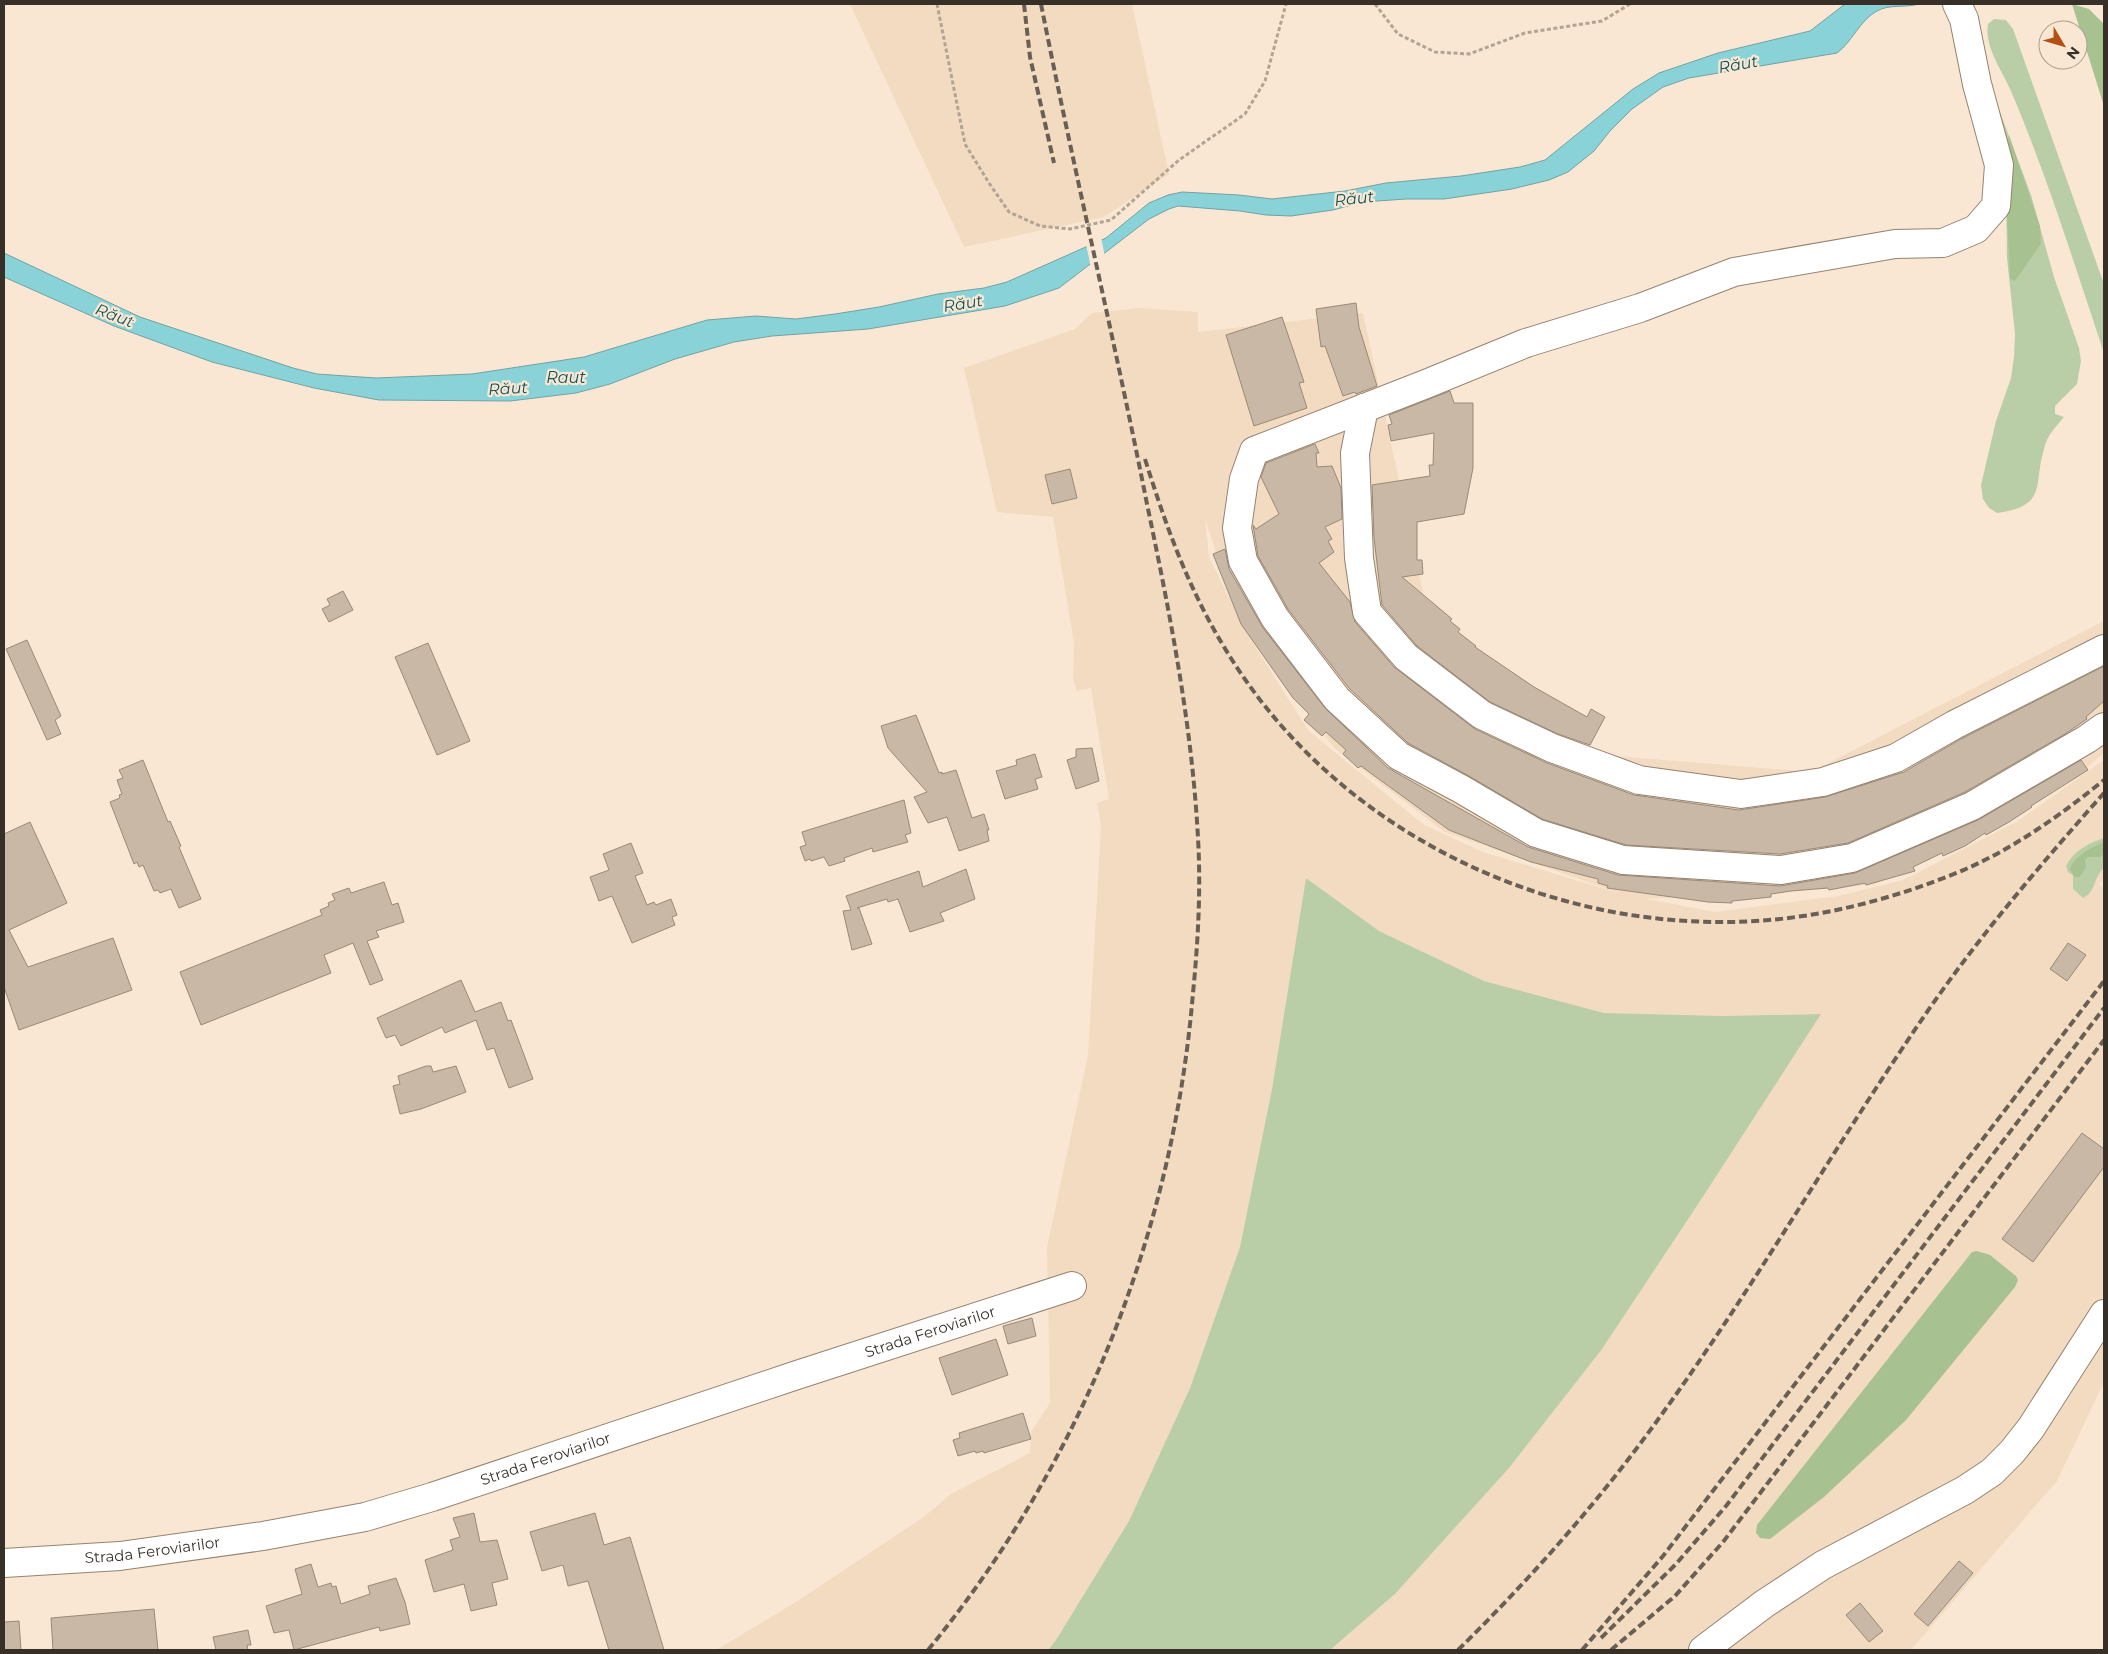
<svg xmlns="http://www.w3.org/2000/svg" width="2108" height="1654" font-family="Montserrat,sans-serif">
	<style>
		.built { fill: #f2dbc1; fill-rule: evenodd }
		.green { fill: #b9cea7 }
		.forest { fill: #a7c290 }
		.water { fill: #89d3d8; stroke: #70a2a4 }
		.pier { fill: #fae7d3 }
		.building { fill: #c9b8a5; stroke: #998976 }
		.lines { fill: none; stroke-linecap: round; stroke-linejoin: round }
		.minor-casing { stroke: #948371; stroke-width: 30 }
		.path { stroke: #b2a495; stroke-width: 3; stroke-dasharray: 4 2.5; stroke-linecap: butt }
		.minor { stroke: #fff; stroke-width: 28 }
		.rail { stroke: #695f55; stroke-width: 4; stroke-dasharray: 8 4; stroke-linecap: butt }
		.labels { text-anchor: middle; stroke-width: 4.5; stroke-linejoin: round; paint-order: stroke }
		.street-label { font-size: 15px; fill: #373029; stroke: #fae7d3 }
		.water-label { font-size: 16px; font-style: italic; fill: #105155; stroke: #fae7d3 }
	</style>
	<rect width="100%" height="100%" fill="#fae7d3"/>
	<path class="built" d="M850,4H1132L1169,174L1104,217L964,247Z
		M1139,308L1198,312V332L1363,313L1432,634L1603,755L1811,772L2104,621V753L2083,771L1874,885L1647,899L1715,912L1838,896L1903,880L2018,821L2104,760V878L2099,884L2104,889V1382L2057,1481L1911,1650H1330L1395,1594L1509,1468L1820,1014L1724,1016L1604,1013L1484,981L1379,931L1306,878L1272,1089L1240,1247L1190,1388L1129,1521L1056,1640L1048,1650H716L796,1602L925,1516L951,1494L1030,1453L1031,1432L1050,1403L1047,1247L1088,1055L1101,826L1097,803L1109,799L1091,688L1077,691L1073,679L1074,643L1053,517L997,512L964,368L1075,329L1092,313ZM1205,518V519L1235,610L1209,557ZM1249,637L1335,749L1445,832L1622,894L1483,852L1424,825L1309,731Z"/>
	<path class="green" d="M1994,19L2006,20L2013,29L2104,284V353C2075,266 2047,176 2011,91C2002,70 1984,47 1988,24Z
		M2000,112L2031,195L2054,277L2079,348L2081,361L2077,384L2055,406V414L2064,417C2055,428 2047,435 2044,449C2033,486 2048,506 1997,513L1989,508L1983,499L1981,485L1996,421L2011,378L2014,357L2015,334L2007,258L2006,184Z
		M2104,838V868C2093,877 2097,891 2083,898L2073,889V875L2068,872L2066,866C2073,851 2089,843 2104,838Z
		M1306,878L1379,931L1484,981L1604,1013L1724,1016L1821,1014L1702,1198L1602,1349L1509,1468L1395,1594L1330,1650H1048L1056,1640L1129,1521L1190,1388L1240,1247L1272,1089Z"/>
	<path class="forest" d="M2072,4L2089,9L2104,24V106Z
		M2009,135L2040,226L2041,244L2015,281L2010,279L2004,157Z
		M2104,842V853L2101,857H2088L2085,860L2086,867L2080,877H2074L2070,869C2075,855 2091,848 2104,842Z
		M1977,1251L1990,1255L2016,1276L2018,1280L2015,1287L1906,1420L1824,1497L1770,1539L1760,1538L1756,1533L1757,1525L1972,1252Z"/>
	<path class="water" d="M1845,4H1919C1905,8 1889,4 1877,11C1860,20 1852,42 1837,53L1689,78L1663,87L1632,109L1610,131L1594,151L1568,172L1549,180L1512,189L1444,199H1406L1363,202L1333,210L1291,216L1266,215L1240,211L1178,206L1169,209L1149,219L1059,288L1005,306L868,329L772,336L734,342L675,359L610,384L576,393L510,401L379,400L314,388L212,362L114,326L4,277V253L140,317L293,368L317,374L376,378L472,374L584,357L707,320L756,316L796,319L835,314L879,307L938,294L984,288L1007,282L1106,238L1149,203L1168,195L1182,192L1239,195L1272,199L1345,191L1386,183L1461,176L1520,167L1545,160L1633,89L1659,73L1718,53L1810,31Z"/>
	<path class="pier" d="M1101,237L1105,257L1091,268L1086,244Z"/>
	<path class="building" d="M1356,303L1359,327L1377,386L1356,394L1355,392L1343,396L1325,346L1321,347L1316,309Z
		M1282,317L1304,382L1299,383L1307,408L1254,426L1226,335Z
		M1450,391L1454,403H1473V468L1464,514L1417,522V560H1422L1423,574L1402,577L1452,619L1450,621L1460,629L1458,632L1476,646L1475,647L1534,687L1587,717L1591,709L1605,717L1590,745L1558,734L1490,702L1417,646L1382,605L1374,538L1372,485L1430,476L1429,465H1433L1434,433L1391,441L1388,425L1392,424L1389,415Z
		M1315,444L1319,453H1316L1317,467L1332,466L1341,488L1342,519L1325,527L1332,539L1328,541L1334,552L1319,563L1350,602L1355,622L1394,667L1475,729L1547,763L1634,795L1739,810L1825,797L1904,772L1961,739L2104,666V701L2086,717L2087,719L2065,734L1965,792L1848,843L1780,854L1626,845L1542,819L1469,776L1408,743L1349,688L1288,609L1258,556L1253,525L1256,529L1279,514L1261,477L1266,463Z
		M1070,469L1077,498L1052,504L1045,475Z
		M1225,549L1229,569L1263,628L1325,708L1388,768L1528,847L1618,875L1780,886L1855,873L1978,820L2081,760L2088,770L2031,806L2032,807L2009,822L1986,835L1985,833L1965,846L1943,856L1942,853L1913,867L1915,871L1866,885L1865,883L1829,890L1828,888L1791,891L1771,894V897L1732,901V903L1708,902L1607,888L1608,886L1598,883V879L1531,862L1449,830L1361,766L1358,768L1343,754L1346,750L1326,732L1322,736L1304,720L1309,714L1293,698L1241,624L1213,554Z
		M343,591L353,610L329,622L322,609L330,605L327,599Z
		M27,640L61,716L55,720L61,734L47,740L6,649Z
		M428,643L470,741L437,755L395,657Z
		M916,715L939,773L942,772V774L956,770L972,818L984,814L989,830H987L989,841L959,851L947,817L928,823L914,797L927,792L888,748L881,726Z
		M1092,748L1099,781L1076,789L1067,760L1076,757V749Z
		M1035,754L1042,777L1035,779L1038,789L1005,799L996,771L1017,765L1016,760Z
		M143,760L168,822L170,821L181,846L179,847L201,899L179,908L171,889L160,893L158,890L154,891L143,865L139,867L137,862L134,864L110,802L120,798L119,795L122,794L117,780L123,778L119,770Z
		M904,800L911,833L905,835L908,842L873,852L872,848L844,858L845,861L829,866L824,857L811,861L810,859L805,861L800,847L806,845L802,832Z
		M30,822L67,903L9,930L28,967L113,938L132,990L19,1030L4,987V834Z
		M631,843L643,873L635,876L647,905L654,902L656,905L671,899L677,915L672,917L675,925L632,943L612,896L599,901L590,877L609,870L603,854Z
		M966,869L975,899L940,913L944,921L910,932L898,899L888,902L887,899L857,908H859L872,944L852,950L843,911L851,910L846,896L919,871L923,887Z
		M384,882L392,905L398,903L404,922L376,931L379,937L367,941L383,980L370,985L353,943L324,955L331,973L201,1025L180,972L322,915L320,910L329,906L328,903L335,900L332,894L349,888L351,893Z
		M2068,943L2086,955L2067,981L2050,969Z
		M461,980L475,1012L501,1002L508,1021L511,1020L533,1079L509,1088L494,1048L487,1050L476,1020L445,1033L442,1027L401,1046L395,1035L386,1038L377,1018Z
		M426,1066H431L433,1072L456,1066L466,1092L421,1109L400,1114L393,1086L400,1084L398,1076Z
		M2082,1133L2104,1149V1167L2033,1262L2002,1239Z
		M1032,1318L1036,1336L1008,1344L1003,1326Z
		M996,1339L1008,1375L952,1395L939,1358Z
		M1023,1413L1031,1439L984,1453L983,1451L976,1453L975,1451L958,1456L953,1440L960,1438L959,1433Z
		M474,1513L480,1542L497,1540L508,1579L492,1583L497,1605L471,1611L464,1584L434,1592L425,1560L453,1550L450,1540L460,1537L453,1518Z
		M595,1513L604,1545L630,1537L664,1650H609L588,1581L568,1586L563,1565L542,1571L530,1532Z
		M1959,1561L1973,1573L1928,1626L1914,1614Z
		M311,1564L318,1587L331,1583L332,1587L336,1586L341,1604L370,1594L368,1586L396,1578L405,1602L410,1624L380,1631L379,1627L294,1650L289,1630L274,1633L266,1606L302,1594L295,1569Z
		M1860,1603L1883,1631L1869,1642L1846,1615Z
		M154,1609L158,1650H53L51,1618Z
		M19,1621L21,1650H4V1622Z
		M248,1630L251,1645H247L248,1650H216L213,1637Z"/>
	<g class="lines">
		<defs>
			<g id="minor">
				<path d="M1957,4L1964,19L1977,84L1999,165L1996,206L1976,229L1943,243L1895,244L1734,272L1640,308L1526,343L1426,384L1254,451L1244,479L1237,528L1243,561L1275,618L1337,699L1399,756L1461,789L1536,833L1623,860L1781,870L1852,858L1972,806L2087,739L2104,727"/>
				<path d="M1364,408L1355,453L1359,558L1367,612L1406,657L1482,715L1552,748L1639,780L1741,794L1823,782L1896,758L1954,725L2104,649"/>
				<path id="s1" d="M4,1563L120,1556L263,1536L365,1517L432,1497L797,1375L1072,1286"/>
				<path d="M1703,1650L1764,1604L1823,1565L1965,1490L1992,1472L2012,1452L2031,1428L2104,1314"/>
			</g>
		</defs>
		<use href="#minor" class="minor-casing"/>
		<path class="path" d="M937,4L965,144L989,183L1009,212L1040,226L1070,229L1111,220L1179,160L1245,114L1265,81L1286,4
			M1375,4L1398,34L1435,52L1469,54L1525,33L1602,21L1630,4"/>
		<use href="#minor" class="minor"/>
		<path class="rail" d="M1024,4L1030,57L1054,163
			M1145,459C1170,539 1195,606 1242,675C1347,829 1532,921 1717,922C1797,923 1875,905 1949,876C2006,854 2057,818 2104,780
			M1601,1638L1676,1564L1726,1506L2104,1008
			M928,1650C1081,1464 1173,1233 1193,993C1198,942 1201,890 1198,838C1192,725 1170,614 1147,504C1114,337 1074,171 1041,4
			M1458,1650C1518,1591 1575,1528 1627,1461C1737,1318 1825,1160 1927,1012C1981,934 2042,863 2104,793
			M1582,1650L1663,1556L2104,981
			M1611,1650L1675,1596L1723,1542L2104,1040"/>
	</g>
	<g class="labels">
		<g class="street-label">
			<text dy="5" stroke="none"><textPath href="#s1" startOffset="959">Strada Feroviarilor</textPath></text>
			<text dy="5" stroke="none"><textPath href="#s1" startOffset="554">Strada Feroviarilor</textPath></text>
			<text dy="5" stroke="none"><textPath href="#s1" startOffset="149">Strada Feroviarilor</textPath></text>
		</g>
		<g class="water-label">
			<text transform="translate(1738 64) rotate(-10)" y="6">Răut</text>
			<text transform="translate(1354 198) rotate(-6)" y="6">Răut</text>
			<text transform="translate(963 303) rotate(-9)" y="6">Răut</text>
			<text transform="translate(115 315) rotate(21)" y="6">Răut</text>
			<text x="566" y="383">Raut</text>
			<text transform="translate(508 388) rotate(-3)" y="6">Răut</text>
		</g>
	</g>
	<rect width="2108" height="1654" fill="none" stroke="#373029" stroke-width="10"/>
	<g transform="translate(2063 45) rotate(128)"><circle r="24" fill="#fae7d3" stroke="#ac9e8f"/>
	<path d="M0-4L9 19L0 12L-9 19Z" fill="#b35015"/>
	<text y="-8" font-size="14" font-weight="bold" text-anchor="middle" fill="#373029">N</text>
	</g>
</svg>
